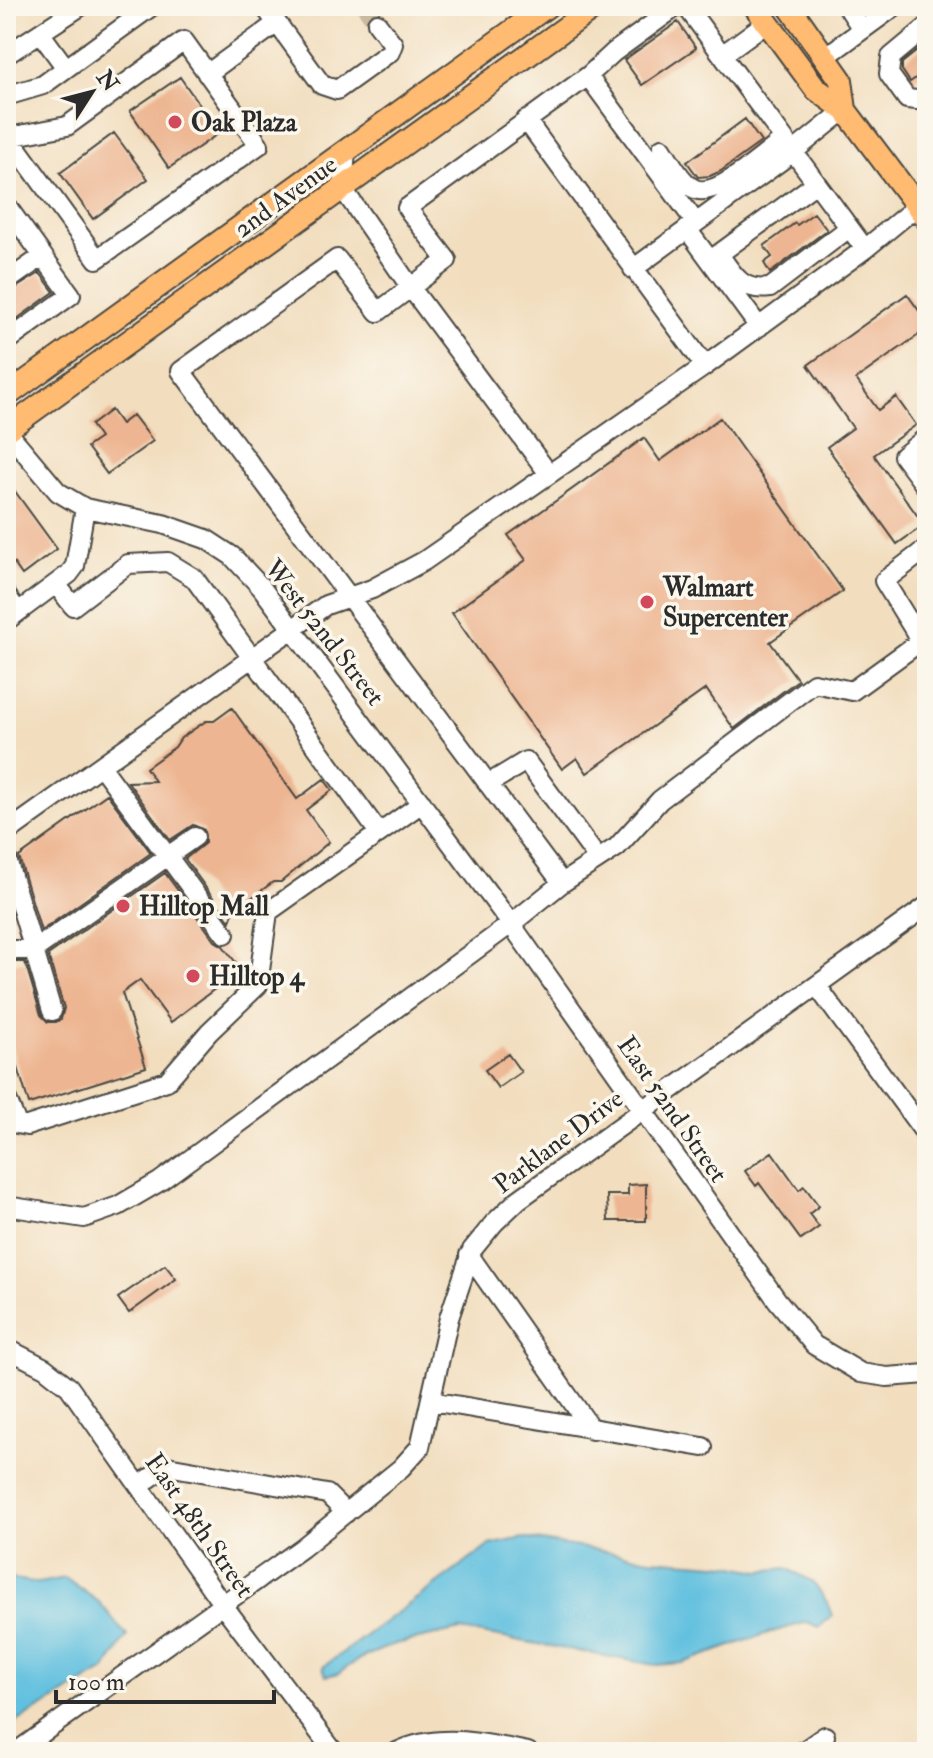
<svg xmlns="http://www.w3.org/2000/svg" width="933" height="1758" font-family="'IM FELL Double Pica',serif">
	<style>
		.water { fill: #60c0df; stroke: #467685; stroke-width: 2 }
		.building { fill: #edb591 }
		.lines { fill: none; stroke-linecap: round; stroke-linejoin: round }
		.minor-tunnel { stroke: #cabaa1; stroke-width: 18; stroke-dasharray: 18 9; stroke-linecap: butt }
		.minor-casing { stroke: #494641; stroke-width: 22 }
		.major-casing { stroke: #494641; stroke-width: 26 }
		.minor { stroke: #fff; stroke-width: 18 }
		.major { stroke: #ffbb71; stroke-width: 22 }
		.poi-dot { fill: #d1495b; stroke: #fbf7ec; stroke-width: 3 }
		.labels { text-anchor: middle; stroke-width: 7; stroke-linejoin: round; paint-order: stroke }
		.poi-label { font-size: 26px; font-weight: bold; fill: #2b2b2b; stroke: #fbf7ec; text-anchor: start }
		.street-label { font-size: 26px; fill: #2b2b2b; stroke: #fbf7ec }
	</style>
	<rect width="100%" height="100%" fill="#fbf7ec"/>
	<filter id="ink" filterUnits="userSpaceOnUse"><feTurbulence type="fractalNoise" baseFrequency=".0125" numOctaves="2"/><feDisplacementMap in="SourceGraphic" scale="16" xChannelSelector="R" yChannelSelector="G"/><feConvolveMatrix kernelMatrix="1 2 1 2 8 2 1 2 1" color-interpolation-filters="sRGB"/></filter>
	<filter id="wash" filterUnits="userSpaceOnUse"><feTurbulence type="fractalNoise" baseFrequency=".006" numOctaves="4" result="noise"/><feDisplacementMap in="SourceGraphic" scale="32" xChannelSelector="R" yChannelSelector="G"/><feGaussianBlur stdDeviation="1.8" result="paint"/><feColorMatrix in="noise" values="0 0 0 0 0 0 0 0 0 0 0 0 0 0 0 0 0 1.4 0 .05"/><feComposite in="paint" operator="in"/></filter>
	<g filter="url(#wash)">
		<rect width="100%" height="100%" fill="#f2debf"/>
		<path class="water" d="M523,1538L651,1559L729,1565L760,1571L786,1568L812,1581L827,1602L832,1616L819,1627L807,1622L765,1634L683,1663L655,1665L460,1630L395,1644L361,1658L339,1673L326,1676L323,1667L490,1545Z
			M6,1569L14,1579L38,1583L65,1578L99,1602L127,1636L105,1670L8,1727Z"/>
		<g id="blocks">
			<path class="building" d="M678,22L696,48L642,85L624,60Z
				M927,43V70L910,82L902,70V63Z
				M180,77L219,133L169,168L130,111Z
				M745,119L761,142L721,171L710,176L698,177L687,162Z
				M114,133L148,179L93,219L60,173Z
				M814,213L827,230L770,273L764,263L772,257L764,246L795,223L797,225Z
				M40,273L54,292L6,327V294Z
				M907,294L927,322V329L856,379L878,410L896,397L916,425L874,455L924,525L897,544L827,447L853,428L808,365Z
				M111,410L121,424L133,415L153,441L107,474L87,447L100,438L91,425Z
				M720,418L843,591L770,642L798,680L734,729L706,689L587,773L577,758L562,769L452,613L526,560L508,535L644,438L660,461Z
				M6,479L57,549L22,575L6,552Z
				M232,708L297,799L324,779L332,790L306,810L329,842L281,882H273L234,911L230,921L185,859L205,843L204,830L193,825L170,840L128,782L155,781L146,768L175,747L181,738L206,721H214Z
				M107,794L151,853L41,931L19,857Z
				M165,873L215,941L223,946L241,969L171,1022L140,980L122,993L146,1067L29,1104L6,1028V962H25L41,1015L48,1022H56L61,1019L64,1008L48,955Z
				M508,1054L521,1072L498,1088L485,1070Z
				M772,1152L799,1190L804,1186L819,1206L809,1214L819,1227L801,1240L759,1183L756,1186L745,1171Z
				M646,1184V1221H608L607,1195H628V1185Z
				M165,1265L176,1279L129,1313L118,1298Z"/>
		</g>
	</g>
	<g filter="url(#ink)">
		<use href="#blocks" fill-opacity="0" stroke="#494641" stroke-width="2"/>
		<g class="lines">
			<path class="minor-tunnel" d="M365,6L377,23"/>
			<defs>
				<path id="minor" d="M264,6L277,23
					M686,6L865,249
					M847,6L862,29
					M927,27L891,57L889,74L907,99L927,101
					M41,34L66,68
					M6,55L81,6
					M722,55L767,22
					M825,57L895,6
					M207,74L277,23L322,85L337,90L390,52L393,44L377,23
					M588,76L696,223
					M6,96L43,85L152,6
					M526,120L705,366
					M6,133L97,259L259,145L184,41L67,126L9,137
					M662,148C670,160 680,181 693,188C715,201 766,153 784,139
					M346,151L343,189L411,288L549,474
					M6,205L71,295L6,342
					M687,229L759,327
					M719,254C733,275 742,292 770,288L849,228
					M712,259L816,183
					M633,269L793,152L845,110
					M6,282L43,256
					M6,430L58,492L85,508L163,524L206,539L232,556L261,587L511,924L777,1300L814,1345L861,1373L887,1377L927,1374
					M927,437L903,456L927,488
					M56,584L73,606L128,564L168,562L194,578L379,833
					M6,595L18,612
					M6,621L69,574L75,566L85,508
					M101,766L225,934
					M488,784L526,761L598,859
					M6,833L326,605L372,589L424,561L705,366L865,249L927,198
					M6,856L52,1011
					M562,883L181,371L337,259L378,312L447,260L407,208L588,76L614,52L677,6
					M6,950H34L195,837
					M817,986L927,1136
					M6,1097L17,1124L27,1126L167,1081L209,1032L258,985L268,912L422,803
					M6,1206L84,1218L118,1206L159,1182L511,924L562,883L617,847L660,800L814,683L852,691L921,641L884,581L927,548
					M469,1255L592,1430
					M6,1348L45,1368L69,1387L223,1605L334,1752
					M431,1401L703,1447
					M140,1485L167,1466L327,1494L346,1513
					M16,1752L302,1548L401,1468L420,1447L449,1318L472,1250L494,1223L518,1200L927,906
					M397,1752C438,1732 485,1743 528,1752
					M802,1752L825,1736"/>
				<path id="major" d="M755,6L816,89L845,110L927,219
					M789,6L841,80L845,110
					M6,396L547,6
					M6,430L596,6"/>
			</defs>
			<use href="#minor" class="minor-casing"/>
			<use href="#major" class="major-casing"/>
			<use href="#minor" class="minor"/>
			<use href="#major" class="major"/>
		</g>
	</g>
	<g class="poi-dot">
		<circle cx="175" cy="122" r="8"/>
		<circle cx="647" cy="602" r="8"/>
		<circle cx="123" cy="906" r="8"/>
		<circle cx="193" cy="976" r="8"/>
	</g>
	<g class="labels">
		<g class="poi-label">
			<text x="191" y="131">Oak Plaza</text>
			<text x="663" y="596">Walmart<tspan x="663" dy="30">Supercenter</tspan></text>
			<text x="139" y="915">Hilltop Mall</text>
			<text x="209" y="985">Hilltop 4</text>
		</g>
		<g class="street-label">
			<text transform="translate(285 196) rotate(-36)" y="9">2nd Avenue</text>
			<text transform="translate(325 632) rotate(52)" y="9">West 52nd Street</text>
			<text transform="translate(673 1109) rotate(55)" y="9">East 52nd Street</text>
			<text transform="translate(558 1141) rotate(-37)" y="9">Parklane Drive</text>
			<text transform="translate(200 1525) rotate(55)" y="9">East 48th Street</text>
		</g>
	</g>
	<rect width="933" height="1758" fill="none" stroke="#fbf7ec" stroke-width="32"/>
	<g transform="translate(92 92) rotate(54)" stroke="#fbf7ec" stroke-width="6" paint-order="stroke">
	<path d="M0-6L14 30L0 20L-14 30Z" fill="#2b2b2b"/>
	<text y="-12" font-size="22" font-weight="bold" text-anchor="middle" fill="#2b2b2b">N</text>
	</g>
	<path d="M56 1690v12h218v-12" fill="none" stroke="#2b2b2b" stroke-width="4"/>
	<text x="68" y="1690" font-size="24" fill="#2b2b2b" stroke="#fbf7ec" stroke-width="6" paint-order="stroke">100 m</text>
</svg>
